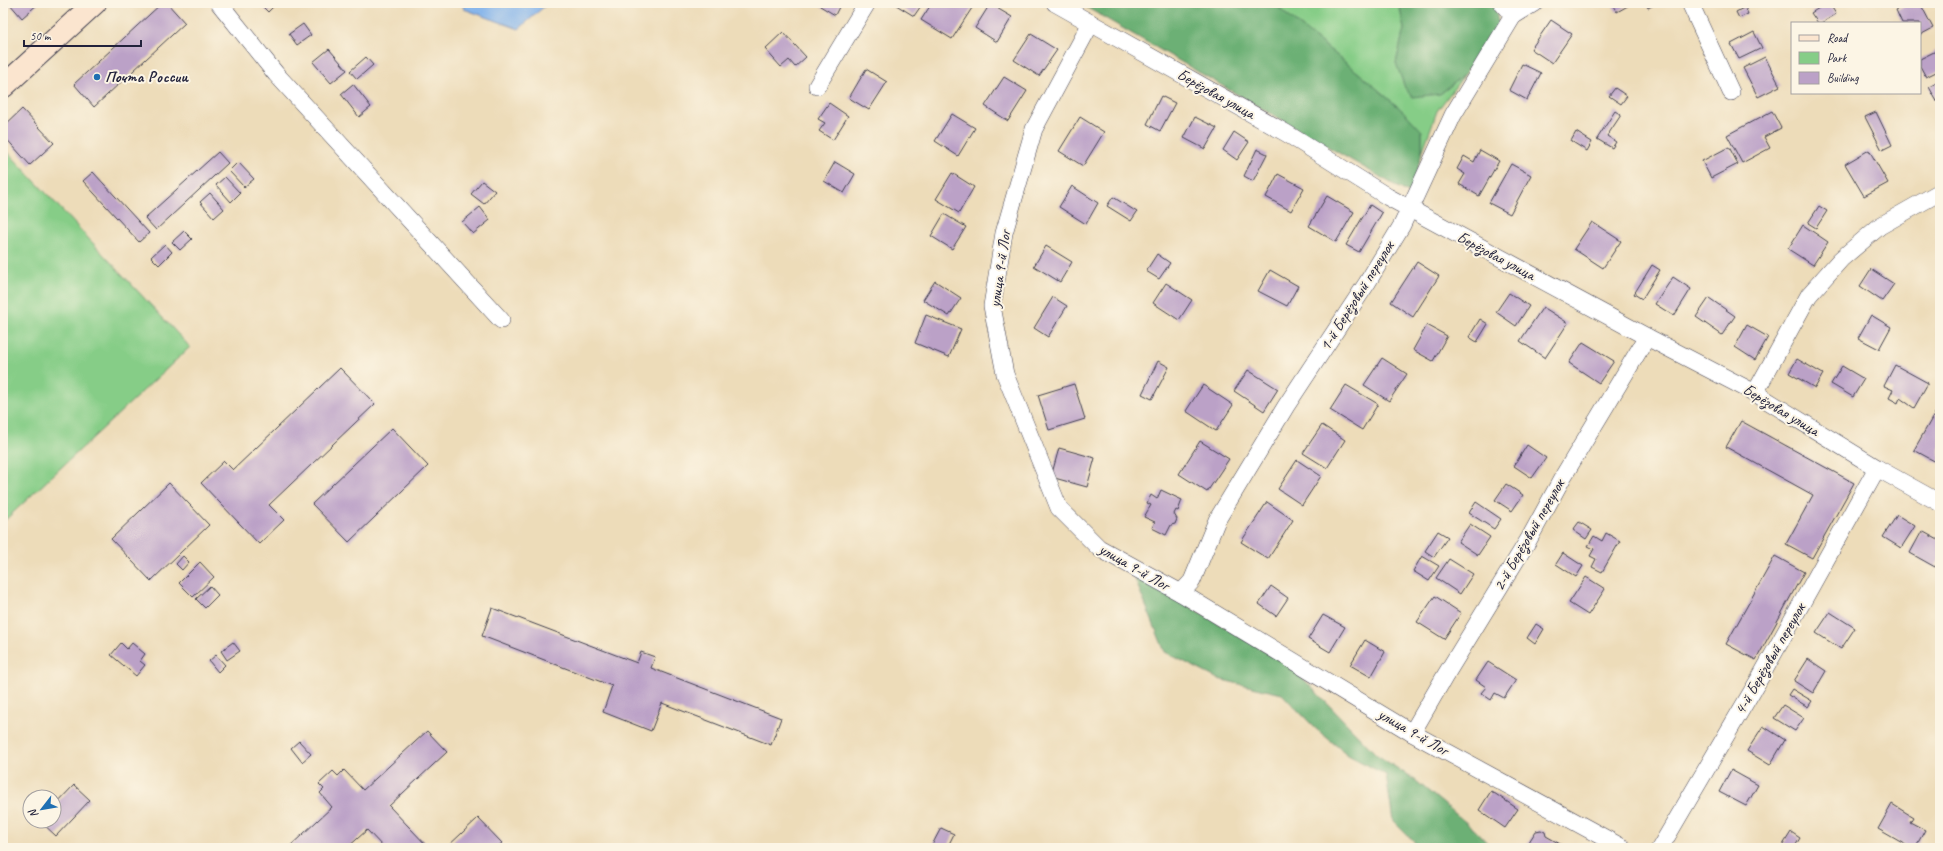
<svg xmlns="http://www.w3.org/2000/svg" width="1943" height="851" font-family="Caveat,sans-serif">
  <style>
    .green { fill: #86cd87; stroke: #547861 }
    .forest { fill: #6cb074; stroke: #476958 }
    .water { fill: #7fb1eb; stroke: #506a93 }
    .building { fill: #bba1c7 }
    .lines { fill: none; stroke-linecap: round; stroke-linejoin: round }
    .street-casing { stroke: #403e4e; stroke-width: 18 }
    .secondary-casing { stroke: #403e4e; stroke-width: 24 }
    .street { stroke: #fff; stroke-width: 17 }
    .secondary { stroke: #fbe5cf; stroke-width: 22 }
    .poi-dot { fill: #1f6fb2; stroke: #fcf5e5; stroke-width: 1.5 }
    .labels { text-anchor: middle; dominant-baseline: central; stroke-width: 4; stroke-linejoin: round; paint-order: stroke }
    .poi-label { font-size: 16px; font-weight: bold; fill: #22223b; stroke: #fcf5e5; text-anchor: start }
    .street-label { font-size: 16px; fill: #22223b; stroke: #fcf5e5 }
  </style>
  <rect width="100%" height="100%" fill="#fcf5e5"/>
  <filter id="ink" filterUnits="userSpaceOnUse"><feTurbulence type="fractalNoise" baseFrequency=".025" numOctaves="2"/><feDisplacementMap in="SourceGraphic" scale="8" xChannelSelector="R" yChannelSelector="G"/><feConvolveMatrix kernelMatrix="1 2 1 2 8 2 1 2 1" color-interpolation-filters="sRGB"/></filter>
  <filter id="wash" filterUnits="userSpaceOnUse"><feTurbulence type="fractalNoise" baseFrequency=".012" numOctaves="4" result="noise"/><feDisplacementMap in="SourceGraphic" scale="16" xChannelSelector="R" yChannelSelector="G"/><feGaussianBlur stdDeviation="0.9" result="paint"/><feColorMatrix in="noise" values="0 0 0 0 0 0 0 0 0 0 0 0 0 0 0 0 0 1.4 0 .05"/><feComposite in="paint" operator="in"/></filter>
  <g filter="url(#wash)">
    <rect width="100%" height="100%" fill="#eddcb9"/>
    <g class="green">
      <polygon points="1275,3 1399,3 1404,29 1396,63 1440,94 1465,74 1437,111 1422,153 1422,131 1361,75 1283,12"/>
      <polygon points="3,147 190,347 3,522"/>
    </g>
    <g class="forest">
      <polygon points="1079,3 1275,3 1283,12 1361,75 1403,111 1422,131 1422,153 1410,194"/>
      <polygon points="1399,3 1494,3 1499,26 1465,74 1440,94 1412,97 1405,88 1396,63 1404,29"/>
      <polygon points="1132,572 1291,666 1377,755 1415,780 1475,830 1492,848 1420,848 1393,821 1386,775 1348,755 1315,728 1282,694 1218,679 1165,652"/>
    </g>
    <polygon class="water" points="462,3 548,3 519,29 464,9"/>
    <g id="blocks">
      <g class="building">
        <polygon points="9,3 39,3 22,18"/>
        <polygon points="162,3 167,3 185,23 94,107 74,84"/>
        <polygon points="259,3 277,3 268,12"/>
        <polygon points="821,3 841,3 835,15 820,6"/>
        <polygon points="893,3 923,3 914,16"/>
        <polygon points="932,3 964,3 972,8 952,39 921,20"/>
        <polygon points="1611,3 1633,3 1617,12"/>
        <polygon points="1646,3 1658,3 1648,8"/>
        <polygon points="1827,3 1829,3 1836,14 1822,23 1818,23 1811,13"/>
        <polygon points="1910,3 1920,3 1933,28 1920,35 1920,23 1902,23 1896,10"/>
        <polygon points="990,4 1012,17 997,42 975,28"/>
        <polygon points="1745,7 1748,14 1739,18 1736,12"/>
        <polygon points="1551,20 1572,34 1552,63 1531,49"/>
        <polygon points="303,24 311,35 297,45 289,34"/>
        <polygon points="783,32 806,57 795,67 789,60 781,67 765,49"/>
        <polygon points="1754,32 1762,48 1739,59 1731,44"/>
        <polygon points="1031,34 1057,50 1039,76 1014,60"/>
        <polygon points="329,49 347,70 331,83 313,62"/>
        <polygon points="1940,49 1940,70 1926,77 1920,66 1920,59"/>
        <polygon points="366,57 373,65 357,79 350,71"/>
        <polygon points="1765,57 1780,86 1758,97 1743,68"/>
        <polygon points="1522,64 1541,73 1527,100 1509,90"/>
        <polygon points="866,69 887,82 869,110 849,98"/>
        <polygon points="1004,77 1027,91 1008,121 985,106"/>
        <polygon points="1940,81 1940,107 1929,87"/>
        <polygon points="353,84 371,107 359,117 341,94"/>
        <polygon points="1615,88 1627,96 1621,104 1609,96"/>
        <polygon points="1161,96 1175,103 1160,131 1147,124"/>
        <polygon points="829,103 848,116 833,140 819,131 825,123 818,119"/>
        <polygon points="22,109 54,143 30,165 3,135 3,127"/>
        <polygon points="1615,111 1621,115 1607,136 1616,142 1612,148 1597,139"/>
        <polygon points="1772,111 1781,128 1764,137 1770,148 1742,163 1727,135"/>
        <polygon points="1876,112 1892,145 1882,150 1865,117"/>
        <polygon points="952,114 975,128 958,156 935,141"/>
        <polygon points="1080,117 1104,132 1083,166 1059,151"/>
        <polygon points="1195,117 1217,128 1205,149 1184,138"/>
        <polygon points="1234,132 1249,142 1237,160 1223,150"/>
        <polygon points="1576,132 1592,142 1587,151 1571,141"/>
        <polygon points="1729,147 1738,164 1711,178 1702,161"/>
        <polygon points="1257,149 1267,154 1253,181 1244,176"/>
        <polygon points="1480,150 1499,161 1479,196 1459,184 1465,174 1457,169 1464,156 1474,162"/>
        <polygon points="1869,150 1888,183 1864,196 1845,164"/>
        <polygon points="218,152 228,163 156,230 145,218"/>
        <polygon points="238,162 254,179 244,187 229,171"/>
        <polygon points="835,162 855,174 844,193 824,181"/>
        <polygon points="1511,164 1531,175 1510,214 1489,203"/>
        <polygon points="93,172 149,233 139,242 83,181"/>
        <polygon points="952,173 974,187 959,213 936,199"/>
        <polygon points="1278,174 1304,188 1291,211 1266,197"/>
        <polygon points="225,177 240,193 231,202 216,185"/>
        <polygon points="482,181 495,191 484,204 471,194"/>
        <polygon points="1072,186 1098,203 1086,224 1059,207"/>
        <polygon points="210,193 224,209 214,218 200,202"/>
        <polygon points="1327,196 1354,212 1336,242 1309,226"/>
        <polygon points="1113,197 1137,212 1131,221 1107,206"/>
        <polygon points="1370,205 1382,213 1359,252 1346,245"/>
        <polygon points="1819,206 1827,211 1816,228 1808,223"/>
        <polygon points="480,207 490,220 473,234 462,222"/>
        <polygon points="944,214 966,227 952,249 931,236"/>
        <polygon points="1592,222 1621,241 1603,268 1574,249"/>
        <polygon points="1803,225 1828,242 1813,265 1788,249"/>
        <polygon points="184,231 192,239 180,250 172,242"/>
        <polygon points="165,244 172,252 159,265 151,257"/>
        <polygon points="1046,246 1072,262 1060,282 1034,266"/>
        <polygon points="1157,254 1170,263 1159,279 1146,271"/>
        <polygon points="1417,262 1439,276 1413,317 1391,302"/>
        <polygon points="1652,265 1660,270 1642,299 1634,294"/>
        <polygon points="1871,269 1894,284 1882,301 1860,286"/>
        <polygon points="1270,270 1298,286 1287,306 1258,291"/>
        <polygon points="1673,277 1691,289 1674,316 1655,304"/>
        <polygon points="935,281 961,298 949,316 923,300"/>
        <polygon points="1166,283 1192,300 1179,320 1153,303"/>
        <polygon points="1509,293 1529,306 1516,326 1496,312"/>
        <polygon points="1053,297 1067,306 1048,337 1034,328"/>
        <polygon points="1709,298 1735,316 1722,335 1696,317"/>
        <polygon points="1543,307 1568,323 1545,358 1520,341"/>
        <polygon points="926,315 961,329 949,357 915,343"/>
        <polygon points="1871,315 1891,327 1879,349 1858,338"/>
        <polygon points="1480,319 1488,324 1477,342 1469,337"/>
        <polygon points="1427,325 1447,336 1433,361 1413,350"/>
        <polygon points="1747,325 1768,337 1755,360 1735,347"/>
        <polygon points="1583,342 1614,361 1599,383 1569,363"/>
        <polygon points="1382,358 1407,374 1389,401 1364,385"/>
        <polygon points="1797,359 1823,374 1815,388 1789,373"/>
        <polygon points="1158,361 1169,367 1152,399 1142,394"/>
        <polygon points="1895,365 1928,383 1914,408 1900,398 1898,403 1889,398 1893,390 1884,386"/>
        <polygon points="1842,366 1864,379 1853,397 1831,384"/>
        <polygon points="340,368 375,404 269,505 284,520 259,544 201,483 224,461 233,470"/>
        <polygon points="1248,370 1278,389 1264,411 1234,391"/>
        <polygon points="1074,384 1085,419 1049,430 1038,395"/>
        <polygon points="1203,385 1233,405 1216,431 1186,411"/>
        <polygon points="1346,385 1378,404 1362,430 1330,410"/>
        <polygon points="1935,413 1940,416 1940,460 1938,463 1914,450"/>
        <polygon points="1741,421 1854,483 1812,558 1786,544 1813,495 1726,447"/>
        <polygon points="1322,425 1345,440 1327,468 1303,453"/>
        <polygon points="392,428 428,466 349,542 312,504"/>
        <polygon points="1200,441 1229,459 1207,492 1179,474"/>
        <polygon points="1527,445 1546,458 1532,478 1514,466"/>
        <polygon points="1059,448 1095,458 1087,487 1051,477"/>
        <polygon points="1297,460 1321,476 1302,505 1278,489"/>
        <polygon points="169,483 209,525 151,581 111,539"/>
        <polygon points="1506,484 1523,495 1512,511 1495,500"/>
        <polygon points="1161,490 1182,500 1178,511 1176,510 1174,514 1177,519 1175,524 1171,525 1166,535 1152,528 1155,522 1144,517 1151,505 1147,503 1151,495 1157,499"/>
        <polygon points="1267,502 1293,520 1268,559 1241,542"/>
        <polygon points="1476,502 1501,519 1494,529 1469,513"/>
        <polygon points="1897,515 1915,526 1901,548 1883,537"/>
        <polygon points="1579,522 1592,530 1586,539 1573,530"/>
        <polygon points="1470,524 1490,537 1478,555 1458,542"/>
        <polygon points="1438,531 1448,537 1434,557 1425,551"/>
        <polygon points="1922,531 1940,541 1940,559 1935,567 1910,553"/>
        <polygon points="1606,533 1620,541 1602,572 1592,567 1596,559 1590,556 1594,549 1588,546 1594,536 1602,541"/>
        <polygon points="1563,553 1583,566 1576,577 1556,564"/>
        <polygon points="183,556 189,562 182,570 176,564"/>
        <polygon points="1422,556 1439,566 1429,581 1413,571"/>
        <polygon points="1775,556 1804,572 1756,660 1726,644"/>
        <polygon points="1449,559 1473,574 1460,594 1436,578"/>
        <polygon points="200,562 214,577 193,597 179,583"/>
        <polygon points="1586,577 1605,589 1588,615 1569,603"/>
        <polygon points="210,586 218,595 205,608 196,599"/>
        <polygon points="1271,586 1288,598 1276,616 1259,604"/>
        <polygon points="1435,596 1461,613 1444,639 1417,622"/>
        <polygon points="492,608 637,663 641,652 655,657 651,668 781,718 771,745 662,703 651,731 603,712 612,686 482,636"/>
        <polygon points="1830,612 1855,628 1841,649 1816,633"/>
        <polygon points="1323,615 1345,627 1330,652 1308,639"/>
        <polygon points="1536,624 1544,629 1535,644 1527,638"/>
        <polygon points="1365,640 1385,652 1371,677 1350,665"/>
        <polygon points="233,642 240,651 227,660 221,651"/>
        <polygon points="121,643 127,649 132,643 145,654 140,661 145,665 136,676 111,655"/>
        <polygon points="216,655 225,665 218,672 209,661"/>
        <polygon points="1808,659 1826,671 1813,693 1794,681"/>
        <polygon points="1488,662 1516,680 1504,698 1495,693 1491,700 1481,693 1486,687 1476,680"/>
        <polygon points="1792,689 1812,701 1808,707 1788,695"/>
        <polygon points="1783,705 1804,718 1795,731 1774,718"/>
        <polygon points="1763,726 1785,740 1770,765 1747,751"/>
        <polygon points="427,731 447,752 389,806 429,848 384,848 367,830 347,848 288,848 332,807 320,793 324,789 319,784 333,771 338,776 344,770 363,790"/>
        <polygon points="299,741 311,754 302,762 291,748"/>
        <polygon points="1731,770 1758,785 1746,806 1719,792"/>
        <polygon points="74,785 90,800 56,836 40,821 54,821 54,806"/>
        <polygon points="1491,791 1518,809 1505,828 1479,810"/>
        <polygon points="1892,804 1913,817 1910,822 1925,830 1915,848 1911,848 1878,829"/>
        <polygon points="478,818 502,843 496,848 446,848"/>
        <polygon points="941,828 954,834 947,848 938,848 932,845"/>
        <polygon points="1541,830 1545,832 1546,836 1567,848 1525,848 1536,831"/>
        <polygon points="1791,832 1800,838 1794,848 1781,848"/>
      </g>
    </g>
  </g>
  <g filter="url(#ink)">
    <use href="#blocks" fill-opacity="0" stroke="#403e4e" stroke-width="1"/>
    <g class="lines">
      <g class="street-casing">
        <g id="street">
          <polyline points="219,3 276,74 501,320"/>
          <polyline points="1055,3 1286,133 1388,197 1647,337 1755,393 1877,468 1940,503"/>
          <polyline points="1502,3 1513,16"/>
          <polyline points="1690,3 1731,92"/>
          <polyline points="1091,23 1034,129 1004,233 992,306 1005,374 1059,508 1099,548 1181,593 1412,733 1623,848"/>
          <polyline points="817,86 867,3"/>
          <polyline points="1755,393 1809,295 1841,259 1880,226 1940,192"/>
          <polyline points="1181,593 1192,581 1217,520 1286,406 1367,283 1402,225 1453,115 1513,16 1534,3"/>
          <polyline points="1412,733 1445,676 1529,539 1564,475 1647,337"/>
          <polyline points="1660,848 1761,676 1877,468"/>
        </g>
      </g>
      <g class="secondary-casing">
        <polyline id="secondary" points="3,87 95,3"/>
      </g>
      <use href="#street" class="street"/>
      <use href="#secondary" class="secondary"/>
    </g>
  </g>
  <circle class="poi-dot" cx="97" cy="77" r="4"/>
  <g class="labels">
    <g class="poi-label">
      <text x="105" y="77">Почта России</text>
    </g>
    <g class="street-label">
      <text transform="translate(1216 94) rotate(29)">Берёзовая улица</text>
      <text transform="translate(1496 256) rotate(28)">Берёзовая улица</text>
      <text transform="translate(1000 269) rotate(-82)">улица 9-й Лог</text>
      <text transform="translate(1357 296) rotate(-58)">1-й Берёзовый переулок</text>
      <text transform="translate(1781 410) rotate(31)">Берёзовая улица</text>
      <text transform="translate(1529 535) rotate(-60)">2-й Берёзовый переулок</text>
      <text transform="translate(1134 567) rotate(30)">улица 9-й Лог</text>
      <text transform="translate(1770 659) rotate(-60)">4-й Берёзовый переулок</text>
      <text transform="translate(1413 732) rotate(30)">улица 9-й Лог</text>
    </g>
  </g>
  <rect width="1943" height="851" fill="none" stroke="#fcf5e5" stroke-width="16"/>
  <rect x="1791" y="22" width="130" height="72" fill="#fcf5e5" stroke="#a5a1a1"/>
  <rect x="1799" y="35" width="20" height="6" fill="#fbe5cf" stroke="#a5a1a1"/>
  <text x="1827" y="42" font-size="12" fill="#22223b">Road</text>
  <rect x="1799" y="52" width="20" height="12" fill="#86cd87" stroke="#a5a1a1"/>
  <text x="1827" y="62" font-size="12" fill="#22223b">Park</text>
  <rect x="1799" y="72" width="20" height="12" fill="#bba1c7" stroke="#a5a1a1"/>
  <text x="1827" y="82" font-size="12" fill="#22223b">Building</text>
  <g transform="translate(42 809) rotate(239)"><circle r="19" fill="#fcf5e5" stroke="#a5a1a1"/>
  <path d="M0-3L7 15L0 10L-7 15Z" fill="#1f6fb2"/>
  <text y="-6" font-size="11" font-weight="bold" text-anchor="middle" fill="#22223b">N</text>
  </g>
  <path d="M24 40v6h117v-6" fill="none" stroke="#22223b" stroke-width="2"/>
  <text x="30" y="40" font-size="12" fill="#22223b" stroke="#fcf5e5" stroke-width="3" paint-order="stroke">50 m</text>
</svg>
